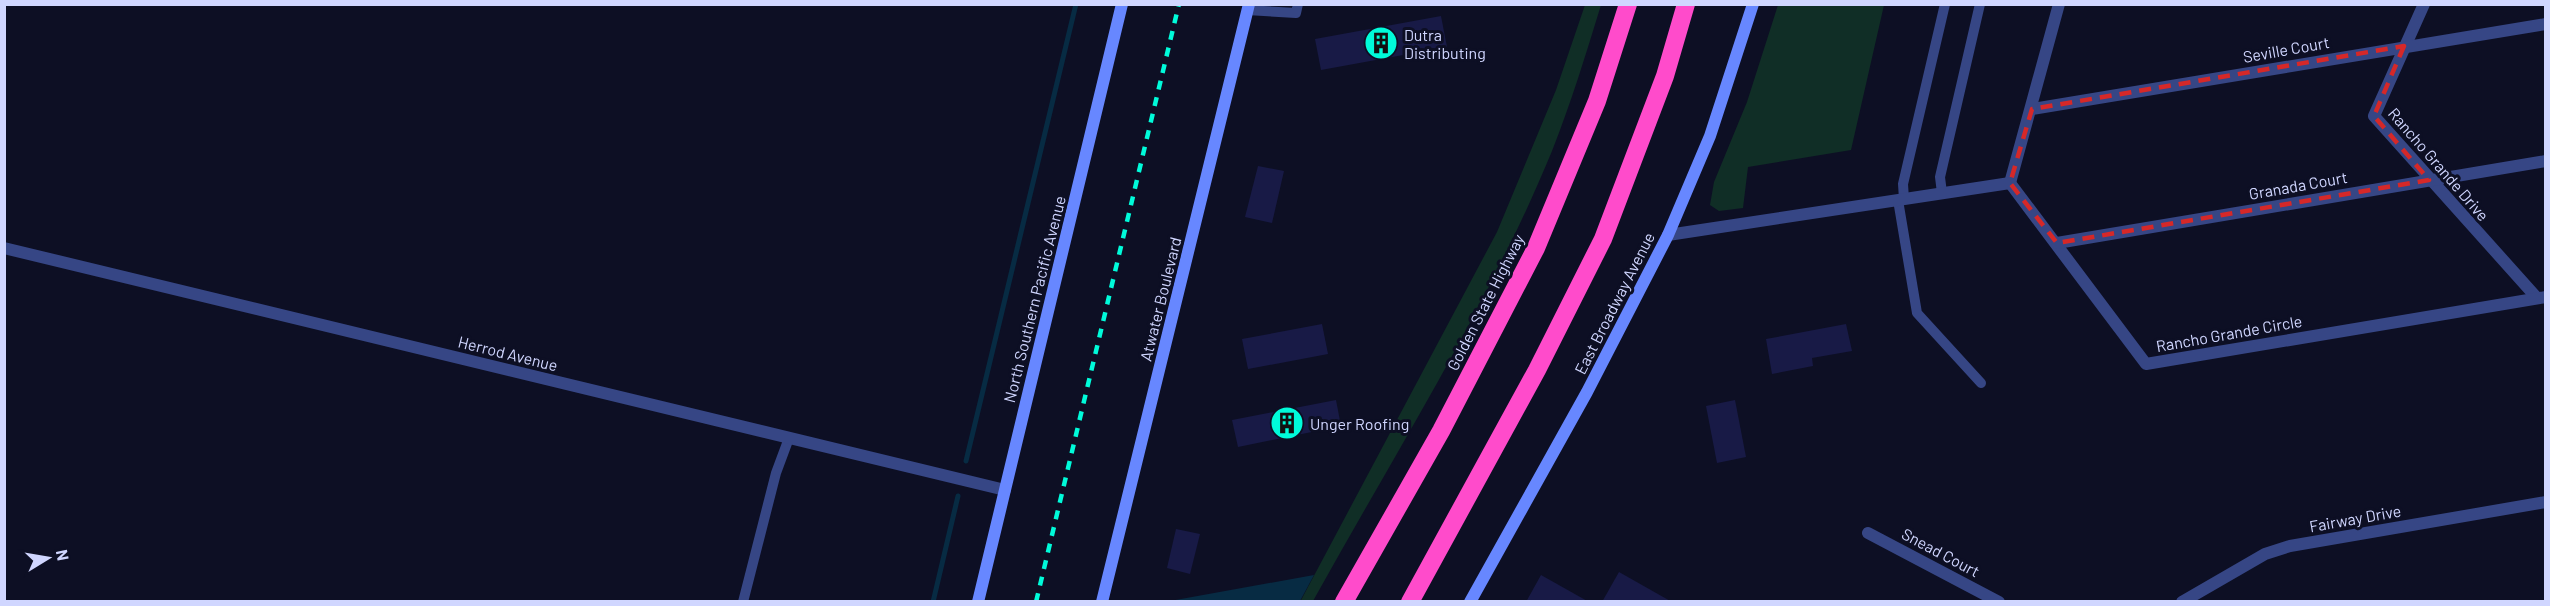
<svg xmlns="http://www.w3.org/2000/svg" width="2550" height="606" font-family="Barlow,sans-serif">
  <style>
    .green { fill: #102e26 }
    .water { fill: #072b43 }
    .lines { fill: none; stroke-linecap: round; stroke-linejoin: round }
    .stream { stroke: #072b43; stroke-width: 5 }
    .building { fill: #181a46 }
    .lane { stroke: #364685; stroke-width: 10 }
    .street { stroke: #364685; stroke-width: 12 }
    .secondary { stroke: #6787ff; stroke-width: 12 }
    .highway { stroke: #ff4bcb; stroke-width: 18 }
    .rail { stroke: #00fbda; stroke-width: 4.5; stroke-dasharray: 9 8; stroke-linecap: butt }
    .marked { fill: none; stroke: #d62828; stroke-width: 4.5; stroke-dasharray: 12 8; stroke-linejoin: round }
    .labels { text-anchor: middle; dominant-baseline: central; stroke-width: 6; stroke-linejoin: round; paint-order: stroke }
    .poi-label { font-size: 16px; fill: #d0d6ff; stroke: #0d0f24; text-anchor: start }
    .street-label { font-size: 16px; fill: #d0d6ff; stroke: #0d0f24 }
  </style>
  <rect width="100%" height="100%" fill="#0d0f24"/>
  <g class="green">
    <path d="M1585 5H1601C1586 54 1571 103 1552 151 1487 309 1395 453 1313 601L1300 602 1497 232 1556 90Z"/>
    <polygon points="1778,5 1884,5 1851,150 1748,167 1743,208 1719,211 1710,205 1714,182 1747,102"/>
  </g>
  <polygon class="water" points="1314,575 1300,601 1170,601"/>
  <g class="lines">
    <g class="stream">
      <polyline points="966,461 1076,4"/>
      <polyline points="933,602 958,496"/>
    </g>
  </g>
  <g class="building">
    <polygon points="1441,16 1447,47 1321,70 1315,39"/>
    <polygon points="1258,166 1284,171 1272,223 1245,217"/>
    <polygon points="1322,324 1328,354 1248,369 1242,339"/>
    <polygon points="1846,324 1852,351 1812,358 1813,366 1772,374 1766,339"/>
    <polygon points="1336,400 1341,426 1238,447 1232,420"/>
    <polygon points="1735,400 1746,457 1717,463 1706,406"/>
    <polygon points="1176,529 1200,534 1190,574 1167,568"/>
    <polygon points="1619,572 1672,602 1602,602"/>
    <polygon points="1541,575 1589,602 1526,602"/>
  </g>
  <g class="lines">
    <g class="lane">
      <polyline points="1247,10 1296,13 1298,4"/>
      <polyline points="1942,193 1940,177 1980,4"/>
      <polyline points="1904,199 1903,184 1945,4"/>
      <polyline points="1898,200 1917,313 1981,383"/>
      <polyline points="743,602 776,473 789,438"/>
    </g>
    <g class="street">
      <polyline points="2424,4 2374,116 2537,298"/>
      <polyline points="2032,109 2546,24"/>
      <polyline points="2010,183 2146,364 2546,297"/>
      <polyline points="2010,183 2059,4"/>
      <polyline points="1668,235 2010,183"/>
      <polyline points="2057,243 2546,161"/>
      <polyline points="4,248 1005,490"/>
      <polyline points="1868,533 1999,602"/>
      <polyline points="2182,602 2265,554 2290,546 2546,502"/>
    </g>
    <g class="secondary">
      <polyline points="978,602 1122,4"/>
      <polyline points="1102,602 1249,4"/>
      <polyline points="1470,602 1587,392 1668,235 1710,136 1753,4"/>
    </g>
    <g class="highway">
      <polyline points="1344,602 1441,431 1536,248 1597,101 1628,4"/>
      <polyline points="1410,602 1537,370 1603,239 1665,76 1686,4"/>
    </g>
    <polyline class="rail" points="1036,602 1179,4"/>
  </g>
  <path class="marked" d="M2404 46 2374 116 2429 180 2057 243 2010 183 2032 109Z"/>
  <defs>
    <g id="building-disc" transform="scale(1.725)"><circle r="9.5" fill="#00fbda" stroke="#0d0f24"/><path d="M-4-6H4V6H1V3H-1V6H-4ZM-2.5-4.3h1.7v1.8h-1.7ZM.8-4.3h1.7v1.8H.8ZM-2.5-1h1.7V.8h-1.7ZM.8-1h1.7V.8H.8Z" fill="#111"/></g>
  </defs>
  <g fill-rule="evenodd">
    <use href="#building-disc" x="1381" y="43"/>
    <use href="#building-disc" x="1287" y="423"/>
  </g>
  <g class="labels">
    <g class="poi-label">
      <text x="1404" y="34">Dutra<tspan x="1404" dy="18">Distributing</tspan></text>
      <text x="1310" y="423">Unger Roofing</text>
    </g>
    <g class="street-label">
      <text transform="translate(2286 49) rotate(-10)">Seville Court</text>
      <text transform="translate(2439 164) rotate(49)">Rancho Grande Drive</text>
      <text transform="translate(2298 185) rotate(-10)">Granada Court</text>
      <text transform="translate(1034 299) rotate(-76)">North Southern Pacific Avenue</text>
      <text transform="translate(1160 299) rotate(-76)">Atwater Boulevard</text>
      <text transform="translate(1485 302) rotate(-63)">Golden State Highway</text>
      <text transform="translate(1614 303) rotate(-63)">East Broadway Avenue</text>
      <text transform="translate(2229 333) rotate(-10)">Rancho Grande Circle</text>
      <text transform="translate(508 353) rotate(14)">Herrod Avenue</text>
      <text transform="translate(2355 518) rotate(-10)">Fairway Drive</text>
      <text transform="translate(1941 552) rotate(28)">Snead Court</text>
    </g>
  </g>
  <rect width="2550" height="606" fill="none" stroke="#d0d6ff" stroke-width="12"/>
  <g transform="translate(48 558) rotate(79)" stroke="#0d0f24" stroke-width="4.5" paint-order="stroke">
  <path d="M0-4.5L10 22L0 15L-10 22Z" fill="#d0d6ff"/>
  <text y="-9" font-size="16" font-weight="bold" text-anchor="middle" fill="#d0d6ff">N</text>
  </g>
</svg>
